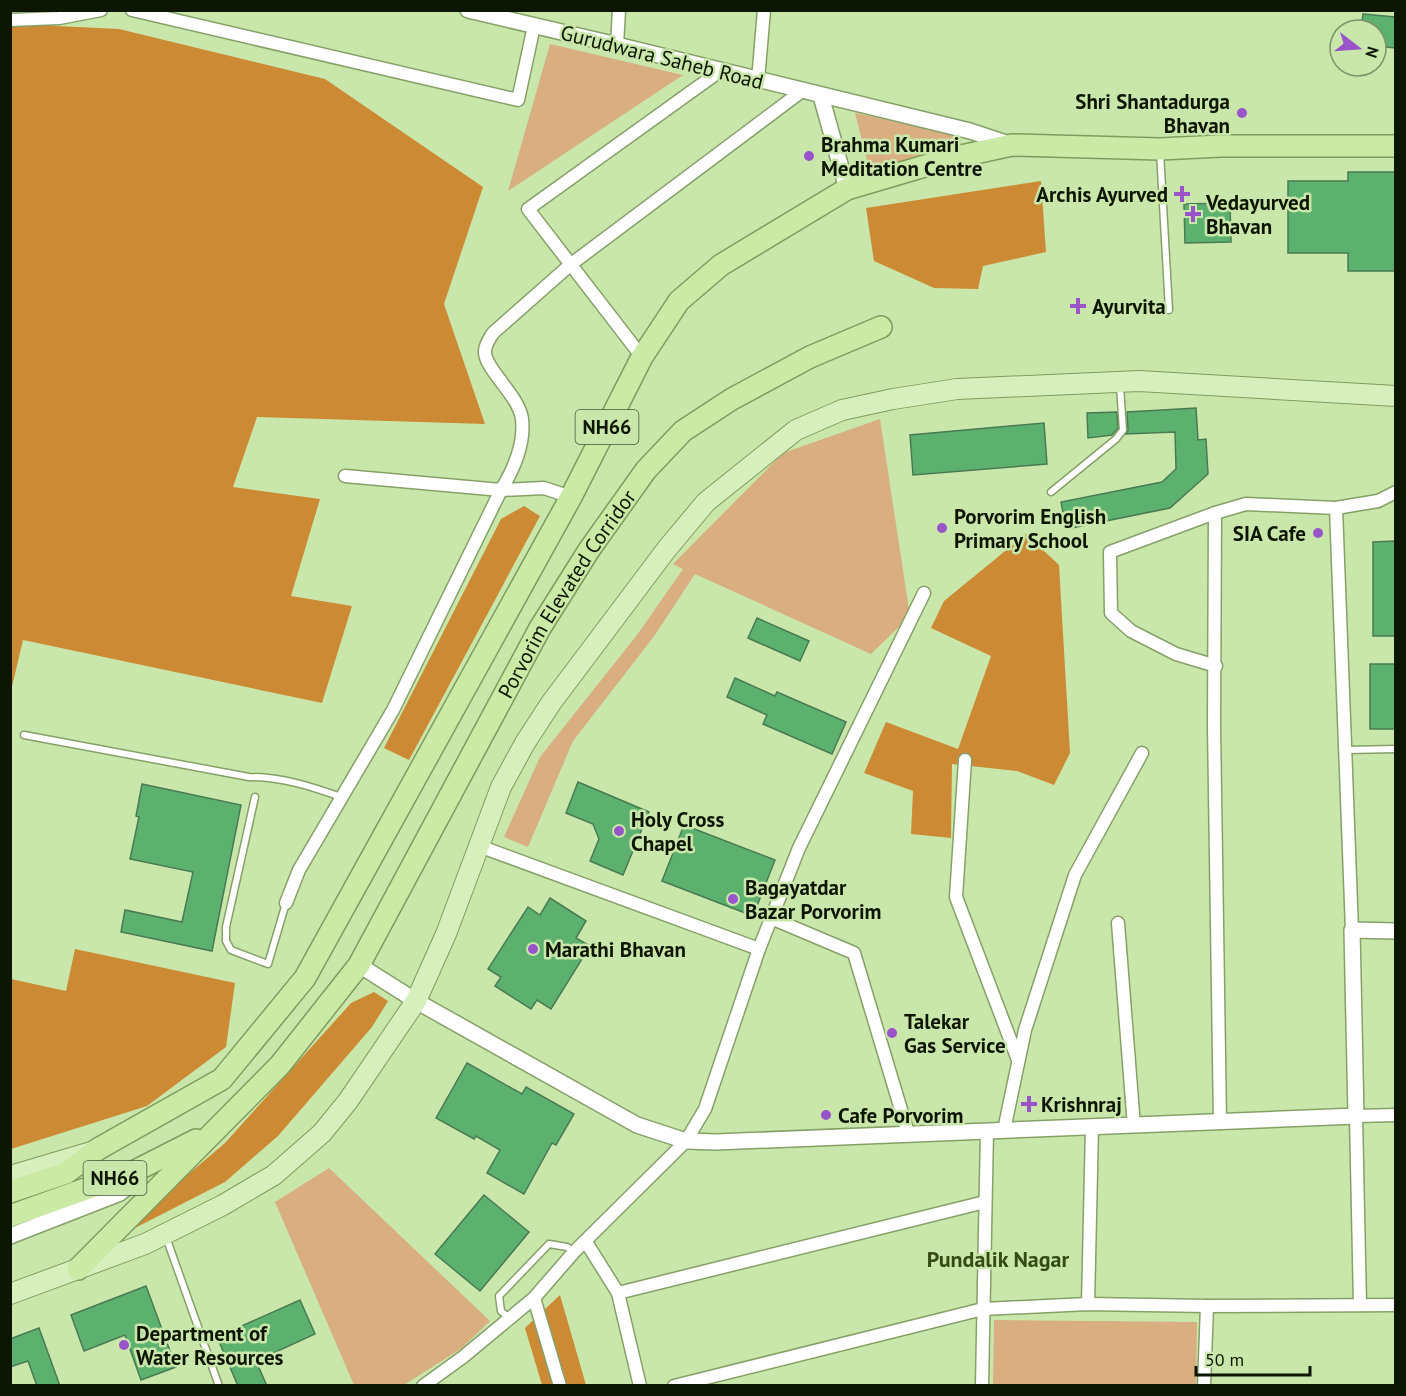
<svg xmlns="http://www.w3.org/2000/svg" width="1406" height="1396" font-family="'PT Sans',sans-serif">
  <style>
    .green { fill: #d9ae80 }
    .forest { fill: #cd8a35 }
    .building { fill: #5db16f; stroke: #497b52; stroke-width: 1.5 }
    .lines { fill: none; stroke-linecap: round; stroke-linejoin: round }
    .service-casing { stroke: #86a068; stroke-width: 9 }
    .minor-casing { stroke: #86a068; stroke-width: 15 }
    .tertiary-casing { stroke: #86a068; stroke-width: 18 }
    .primary-casing { stroke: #7f9c5e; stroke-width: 22 }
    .trunk-casing { stroke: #7f9c5e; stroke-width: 24 }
    .service { stroke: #fff; stroke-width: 6 }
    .minor { stroke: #fff; stroke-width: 12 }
    .tertiary { stroke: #fff; stroke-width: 15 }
    .primary { stroke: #d7efbc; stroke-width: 20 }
    .trunk { stroke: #caeaa6; stroke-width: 21 }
    .poi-dot { fill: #9954c9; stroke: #cae7ab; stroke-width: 2 }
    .labels { text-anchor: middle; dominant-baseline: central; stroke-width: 5; stroke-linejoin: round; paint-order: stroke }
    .shield { fill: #cae7ab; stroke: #465535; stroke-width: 1.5 }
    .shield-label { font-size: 20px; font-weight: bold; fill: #0d1602 }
    .street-label { font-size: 21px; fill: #0d1602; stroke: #cae7ab }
    .poi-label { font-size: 21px; font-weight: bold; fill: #0d1602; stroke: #cae7ab; text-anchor: start }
    .neighbourhood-label { font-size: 22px; font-weight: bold; fill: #354b14; stroke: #cae7ab }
  </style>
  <rect width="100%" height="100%" fill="#cae7ab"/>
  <g class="green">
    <polygon points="550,44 683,75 508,191"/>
    <polygon points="855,113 960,135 961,147 875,167 867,160"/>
    <polygon points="880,419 910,616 871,654 695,574 655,635 573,741 528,847 504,837 540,757 637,635 683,569 673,564 783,453"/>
    <polygon points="329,1168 490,1321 462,1348 404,1385 354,1385 275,1202"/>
    <polygon points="994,1320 1197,1322 1196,1385 993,1385"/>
  </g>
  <g class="forest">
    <polygon points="16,24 119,29 325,79 483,187 444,304 485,424 257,417 233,487 320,499 291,596 352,606 322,703 23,640 11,691 11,25"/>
    <polygon points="1041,181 1046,252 983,266 978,289 934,288 874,261 866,208"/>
    <polygon points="524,506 540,516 409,760 384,748 501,519"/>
    <polygon points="1026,534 1059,565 1070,753 1054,785 1017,771 952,764 951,838 911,834 913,791 864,773 886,722 958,749 991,656 931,628 944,601"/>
    <polygon points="75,949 235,983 226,1047 147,1106 11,1149 11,979 66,991"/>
    <polygon points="374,992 388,1001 372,1027 278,1136 225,1182 133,1229 131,1223 225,1143 351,1003"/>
    <polygon points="560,1295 586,1385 542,1385 525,1328"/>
  </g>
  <g class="building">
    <polygon points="1363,14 1395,17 1395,48 1376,46 1376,30 1361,30"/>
    <polygon points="1348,172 1395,172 1395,271 1348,271 1348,253 1288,253 1288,181 1348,181"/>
    <polygon points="1230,203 1231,242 1185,243 1184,204"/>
    <polygon points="1196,408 1198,440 1206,439 1208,474 1170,508 1066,529 1061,502 1162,482 1176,469 1175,432 1126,434 1128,430 1127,412"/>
    <polygon points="1117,412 1118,428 1112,435 1088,438 1087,413"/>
    <polygon points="1044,423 1047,464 913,475 910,435"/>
    <polygon points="1395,541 1395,636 1373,636 1373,542"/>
    <polygon points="757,618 809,641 800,661 748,638"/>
    <rect x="1370" y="664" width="25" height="65"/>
    <polygon points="735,678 775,696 777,692 846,722 832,754 763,724 767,715 727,697"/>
    <polygon points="578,782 649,812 623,875 590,861 599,839 593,824 566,813"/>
    <polygon points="142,784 241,805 212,951 121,932 125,910 182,922 193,872 130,859 139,817 136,816"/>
    <polygon points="684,825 775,860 753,916 662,881"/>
    <polygon points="550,898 586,921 576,938 590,946 551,1009 537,1000 531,1009 495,986 501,977 488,969 528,907 540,915"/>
    <polygon points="467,1063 522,1094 526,1087 574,1114 556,1145 552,1143 524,1194 487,1173 500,1150 476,1136 474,1139 436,1118"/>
    <polygon points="484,1195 529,1232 480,1291 435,1254"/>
    <polygon points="146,1286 176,1367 141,1380 125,1335 84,1351 71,1315"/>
    <polygon points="300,1300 315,1334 256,1361 267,1386 238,1386 217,1337"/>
    <polygon points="39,1328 60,1386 37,1386 28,1361 10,1367 10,1339"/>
  </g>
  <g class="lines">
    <g class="service-casing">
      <g id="service">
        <polyline points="1160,152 1169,310"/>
        <polyline points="1051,492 1116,439 1123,430 1120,386"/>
        <path d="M24 735 249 777C282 777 310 786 341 797"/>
        <polyline points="1346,750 1396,749"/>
        <polyline points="255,797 226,927 226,941 231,950 268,964 286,903"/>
        <polyline points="166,1237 219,1386"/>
        <polyline points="509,1318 501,1311 499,1296 549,1244 567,1247 574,1252"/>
      </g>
    </g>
    <g class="minor-casing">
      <g id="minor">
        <polyline points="132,10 518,100 534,26"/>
        <polyline points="10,20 59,18 101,10"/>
        <polyline points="617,45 619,10"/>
        <polyline points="758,80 764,10"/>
        <polyline points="642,357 528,209 720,71"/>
        <polyline points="345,476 501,490 544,488 571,497"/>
        <polyline points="1215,513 1110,552 1111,613 1131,631 1176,654 1216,666"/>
        <polyline points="965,760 956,897 1018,1060"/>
        <polyline points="479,846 759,949"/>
        <path d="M286 903 299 870 393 710 501 490C514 469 525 445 522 419 519 395 483 368 485 350 486 343 490 338 493 333L570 265 802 91"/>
        <polyline points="771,918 854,953 908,1133"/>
        <polyline points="1118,923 1134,1126"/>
        <polyline points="1352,930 1336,508 1378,501 1396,492"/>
        <polyline points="1220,1123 1214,725 1215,513 1246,504 1336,508"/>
        <polyline points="1004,1130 1025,1030 1075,875 1142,753"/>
        <polyline points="586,1242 618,1293 640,1386"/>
        <polyline points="618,1293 985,1202"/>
        <polyline points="534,1298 560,1386"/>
        <polyline points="1088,1304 1092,1127"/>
        <polyline points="1360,1305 1356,1116 1396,1115"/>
        <polyline points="423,1386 463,1357 534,1298 574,1252 686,1141 705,1109 759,949 799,848 924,593"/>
        <polyline points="674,1386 983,1309 1088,1304 1207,1306 1396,1305"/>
        <polyline points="982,1386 987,1130"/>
        <polyline points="1204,1386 1207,1306"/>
      </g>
    </g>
    <g class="tertiary-casing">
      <g id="tertiary">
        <polyline points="468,10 617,45 970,131 1012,145"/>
        <polyline points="821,96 847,189"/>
        <polyline points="359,965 416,1001 637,1125 686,1141 716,1142 1356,1116 1352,930 1396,931"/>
        <polyline points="10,1236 120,1193 135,1181 143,1168"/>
      </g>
    </g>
    <g class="primary-casing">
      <g id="primary">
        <polyline points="10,1176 91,1152"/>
        <polyline points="10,1294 145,1244 223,1205 274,1175 322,1133 348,1101 416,1001 446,934 501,787 525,743 551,703 666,550 706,502 796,430 842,410 893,399 957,389 1139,381 1396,396"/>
      </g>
    </g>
    <g class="trunk-casing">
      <g id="trunk">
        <polyline points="10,1192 66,1173 98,1149 222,1079 305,978 571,497 642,357 679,301 721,265 847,189 952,158 1012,145 1160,149 1221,146 1396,146"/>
        <polyline points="10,1216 133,1172 196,1140"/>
        <path id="s1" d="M78 1269 280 1065 359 965 540 628 589 550 646 470 683 431 732 399 810 357 881 327"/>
      </g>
    </g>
    <use href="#service" class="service"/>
    <use href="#minor" class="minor"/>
    <use href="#tertiary" class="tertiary"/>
    <use href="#primary" class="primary"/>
    <use href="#trunk" class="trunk"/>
  </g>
  <g class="poi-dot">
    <circle cx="1242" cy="113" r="6"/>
    <circle cx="809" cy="156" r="6"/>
    <path d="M1179 185h6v6h6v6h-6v6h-6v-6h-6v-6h6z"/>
    <path d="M1190 205h6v6h6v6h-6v6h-6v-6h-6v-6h6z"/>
    <path d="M1075 297h6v6h6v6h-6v6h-6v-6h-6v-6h6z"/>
    <circle cx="942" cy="528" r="6"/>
    <circle cx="1318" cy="533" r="6"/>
    <circle cx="619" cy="831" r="6"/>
    <circle cx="733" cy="899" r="6"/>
    <circle cx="533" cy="949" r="6"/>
    <circle cx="892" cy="1033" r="6"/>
    <path d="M1026 1095h6v6h6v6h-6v6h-6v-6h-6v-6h6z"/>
    <circle cx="826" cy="1115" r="6"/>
    <circle cx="124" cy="1345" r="6"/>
  </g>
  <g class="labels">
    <g class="shield">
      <rect x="575.5" y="410" width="63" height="34" rx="4.5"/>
      <rect x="83.5" y="1161" width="63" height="34" rx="4.5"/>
    </g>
    <g class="shield-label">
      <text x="607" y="427">NH66</text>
      <text x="115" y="1178">NH66</text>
    </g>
    <g class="street-label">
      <text transform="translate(662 57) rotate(14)">Gurudwara Saheb Road</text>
      <text stroke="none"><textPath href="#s1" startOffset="840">Porvorim Elevated Corridor</textPath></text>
    </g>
    <g class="poi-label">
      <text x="1230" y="101" text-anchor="end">Shri Shantadurga<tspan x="1230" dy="24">Bhavan</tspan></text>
      <text x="821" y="144">Brahma Kumari<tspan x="821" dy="24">Meditation Centre</tspan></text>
      <text x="1168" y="194" text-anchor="end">Archis Ayurved</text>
      <text x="1206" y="202">Vedayurved<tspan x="1206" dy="24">Bhavan</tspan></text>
      <text x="1092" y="306">Ayurvita</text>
      <text x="954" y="516">Porvorim English<tspan x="954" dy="24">Primary School</tspan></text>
      <text x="1306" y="533" text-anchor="end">SIA Cafe</text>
      <text x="631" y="819">Holy Cross<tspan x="631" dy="24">Chapel</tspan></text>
      <text x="745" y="887">Bagayatdar<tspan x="745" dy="24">Bazar Porvorim</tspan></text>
      <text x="545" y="949">Marathi Bhavan</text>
      <text x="904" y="1021">Talekar<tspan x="904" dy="24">Gas Service</tspan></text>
      <text x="1041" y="1104">Krishnraj</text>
      <text x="838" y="1115">Cafe Porvorim</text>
      <text x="136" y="1333">Department of<tspan x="136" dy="24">Water Resources</tspan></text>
    </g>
    <g class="neighbourhood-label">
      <text x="998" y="1259">Pundalik Nagar</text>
    </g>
  </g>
  <rect width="1406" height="1396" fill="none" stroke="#0d1602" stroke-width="24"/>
  <g transform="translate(1358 48) rotate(107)"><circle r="28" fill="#cae7ab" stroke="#7e9367" stroke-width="1.5"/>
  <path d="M0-4.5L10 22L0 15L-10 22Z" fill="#9954c9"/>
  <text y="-9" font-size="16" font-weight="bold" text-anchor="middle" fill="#0d1602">N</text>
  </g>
  <path d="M1196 1366v9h114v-9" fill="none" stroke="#0d1602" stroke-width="3"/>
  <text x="1205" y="1366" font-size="18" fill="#0d1602" stroke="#cae7ab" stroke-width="4.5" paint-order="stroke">50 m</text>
</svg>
